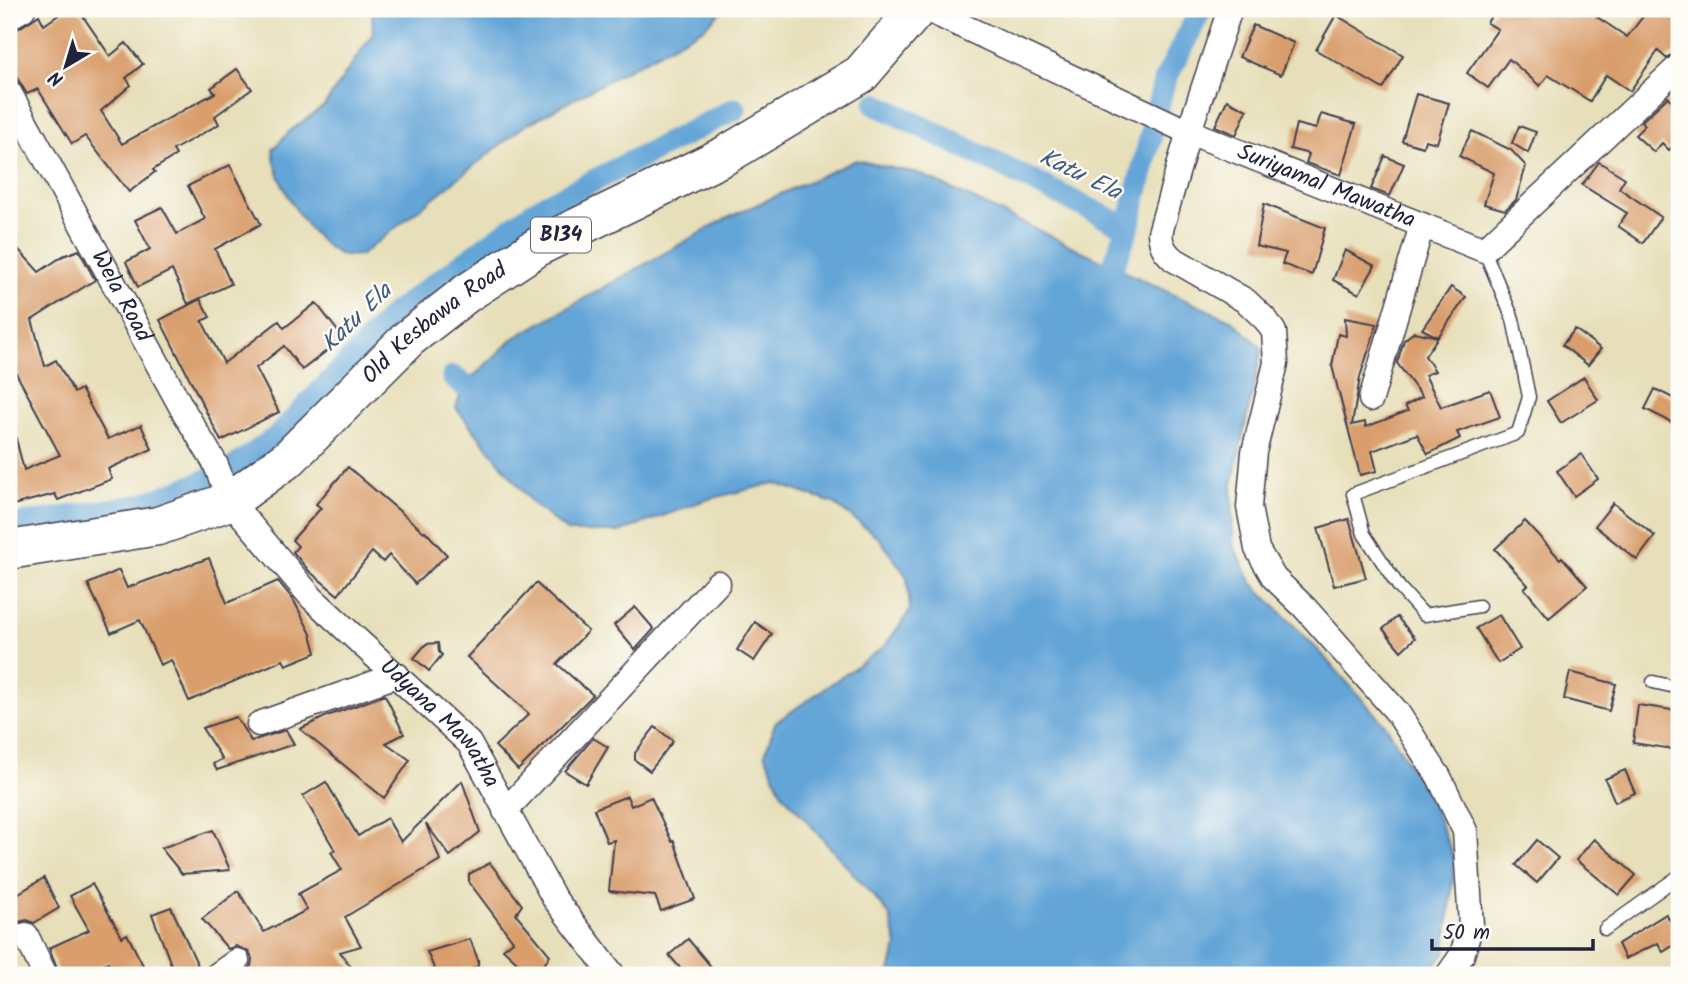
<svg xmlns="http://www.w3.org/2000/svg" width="1688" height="984" font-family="Kalam,sans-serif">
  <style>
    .water { fill: #64a5d7; stroke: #436489; stroke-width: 2 }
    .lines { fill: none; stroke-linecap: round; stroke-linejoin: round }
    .canal { stroke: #64a5d7; stroke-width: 23 }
    .building { fill: #d99e6c }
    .lane-casing { stroke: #403e4e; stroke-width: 15 }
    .street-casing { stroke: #403e4e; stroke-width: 27 }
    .primary-casing { stroke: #403e4e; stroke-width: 41 }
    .lane { stroke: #fff; stroke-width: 12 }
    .street { stroke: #fff; stroke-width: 24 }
    .primary { stroke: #fff; stroke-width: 38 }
    .labels { text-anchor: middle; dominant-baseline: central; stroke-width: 5; stroke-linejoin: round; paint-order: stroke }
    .shield { fill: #fdfcf7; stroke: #646373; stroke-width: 2 }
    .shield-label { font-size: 21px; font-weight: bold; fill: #22223b }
    .street-label { font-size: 23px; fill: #22223b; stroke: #fdfcf7 }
    .water-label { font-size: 24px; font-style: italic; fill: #405d81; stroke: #fdfcf7 }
  </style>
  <rect width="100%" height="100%" fill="#fdfcf7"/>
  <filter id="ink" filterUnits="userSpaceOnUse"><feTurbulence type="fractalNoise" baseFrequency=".0143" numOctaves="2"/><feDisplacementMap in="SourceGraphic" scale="14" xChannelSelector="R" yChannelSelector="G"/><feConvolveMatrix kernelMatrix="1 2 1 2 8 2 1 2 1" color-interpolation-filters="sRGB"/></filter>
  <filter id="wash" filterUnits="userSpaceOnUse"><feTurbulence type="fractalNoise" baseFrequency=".00686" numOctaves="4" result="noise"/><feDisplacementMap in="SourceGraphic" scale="28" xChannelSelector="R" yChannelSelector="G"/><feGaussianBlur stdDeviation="1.57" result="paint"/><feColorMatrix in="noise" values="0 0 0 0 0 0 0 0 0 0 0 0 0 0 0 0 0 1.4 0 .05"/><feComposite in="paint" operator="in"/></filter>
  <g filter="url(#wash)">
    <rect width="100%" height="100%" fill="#e7dfb9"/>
    <g class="water">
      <path d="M372 9H724L704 28 524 126 361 255C354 255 345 257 339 254 307 237 276 184 273 149L290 131 324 106 373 33Z"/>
      <polygon points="856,160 920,174 1172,294 1233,321 1262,348 1232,485 1233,545 1252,583 1321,653 1387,727 1432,804 1455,860 1445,953 1425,975 889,975 897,945 889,914 781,792 765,754 775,723 884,647 910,611 907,577 879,538 833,503 774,483 705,500 620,532 568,532 533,504 456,408 463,386 514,338 727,218"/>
    </g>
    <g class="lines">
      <g class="canal">
        <polyline points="876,104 1128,228 1164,82 1201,9"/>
        <polyline points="1090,283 1113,266 1128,228"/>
        <polyline points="453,377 487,402"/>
        <polyline points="9,526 142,505 226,473 278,436 396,312 538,209 735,109"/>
      </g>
    </g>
    <g id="blocks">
      <g class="building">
        <polygon points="67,9 78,9 110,56 126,43 143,64 126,78 131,85 101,111 122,144 215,93 211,88 237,69 252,89 215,116 219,124 173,150 176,155 153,170 155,172 129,192 85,136 72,144 38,89 27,94 9,65 9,32 16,30 39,15 44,25"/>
        <polygon points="1495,9 1602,9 1597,17 1627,37 1649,9 1679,9 1679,50 1666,58 1658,51 1630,91 1606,75 1590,101 1548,75 1540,86 1509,59 1488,88 1467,73 1498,29 1487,23"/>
        <polygon points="1336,15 1403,55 1383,89 1316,50"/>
        <polygon points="1253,25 1294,43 1281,75 1239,57"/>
        <polygon points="1416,94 1449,103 1437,143 1425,140 1423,147 1402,141"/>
        <polygon points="1668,97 1679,109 1679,140 1669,150 1662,143 1654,152 1635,135 1645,125 1642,121"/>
        <polygon points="1227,100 1247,110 1236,135 1215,126"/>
        <polygon points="1321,114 1356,124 1341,175 1306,163 1309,154 1290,149 1296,124 1316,129"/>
        <polygon points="1519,126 1536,132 1528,153 1512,143"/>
        <polygon points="1472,131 1511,150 1526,166 1516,200 1505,210 1484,204 1494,173 1459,156"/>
        <polygon points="1385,156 1404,164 1390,196 1371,189"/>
        <polygon points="1599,162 1625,178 1619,188 1661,217 1643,243 1618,226 1627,213 1582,185"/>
        <polygon points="230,165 261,224 215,249 231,284 188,304 172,270 138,287 126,262 150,249 135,220 162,207 177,234 205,219 188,186"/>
        <polygon points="1264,204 1325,228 1312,275 1282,264 1286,253 1256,246"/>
        <polygon points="9,239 39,272 63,256 79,250 95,280 32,320 45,366 56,360 74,393 81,389 108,439 141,425 152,449 108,469 112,479 58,500 55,494 9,506 9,436 15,435 24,470 60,455 9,360"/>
        <polygon points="1345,250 1375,266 1359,294 1333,280"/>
        <polygon points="1451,287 1466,297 1438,337 1422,329"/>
        <polygon points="200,299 210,317 202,321 224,363 279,321 284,328 316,303 343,338 302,370 284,346 256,368 279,412 221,441 160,320"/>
        <polygon points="1345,318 1377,324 1360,377 1352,425 1365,422 1366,427 1408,411 1405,406 1422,397 1397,363 1404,340 1414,332 1438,337 1425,356 1435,371 1425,375 1441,407 1490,390 1500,417 1457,432 1460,438 1428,454 1417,434 1372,451 1377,471 1360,475 1332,366 1338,334 1346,336"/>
        <polygon points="1575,329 1601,349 1588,365 1562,345"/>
        <polygon points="1584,377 1598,400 1561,423 1547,401"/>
        <polygon points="1655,389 1679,401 1679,426 1645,409"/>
        <polygon points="1581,454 1598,479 1574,496 1557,471"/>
        <polygon points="348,467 424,532 425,531 447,555 415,584 389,555 383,562 372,552 338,595 309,571 293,552 298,546 292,540 321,508 316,504"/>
        <polygon points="1613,503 1655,536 1637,560 1595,526"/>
        <polygon points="1349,519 1366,578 1334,586 1318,528"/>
        <polygon points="1525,521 1560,559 1562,557 1587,586 1549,618 1524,588 1528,585 1495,549"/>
        <polygon points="209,558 227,603 278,581 293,599 311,634 316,653 286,665 283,660 189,701 171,660 160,665 140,620 111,633 88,584 119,570 127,588"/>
        <polygon points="536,583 588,631 557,664 593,695 518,770 495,746 529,714 467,657"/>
        <polygon points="635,607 654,629 635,650 614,625"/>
        <polygon points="1499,615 1520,649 1498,663 1476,628"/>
        <polygon points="1397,617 1415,638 1401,651 1383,629"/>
        <polygon points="755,622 772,634 754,661 737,650"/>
        <polygon points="438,643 439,652 442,655 429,671 414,658 426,644"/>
        <polygon points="1570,672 1616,684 1609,711 1564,699"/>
        <polygon points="385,695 404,734 386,743 410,760 384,798 300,729 327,716"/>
        <polygon points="1638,705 1679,711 1679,750 1633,743"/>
        <polygon points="236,717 251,741 286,730 294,744 217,770 213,764 222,759 202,728"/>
        <polygon points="655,727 673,741 650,771 635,760 635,753"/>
        <polygon points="593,738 608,747 586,784 565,771"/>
        <polygon points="1625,770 1635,793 1615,802 1605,779"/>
        <polygon points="462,781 480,832 450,856 426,824 440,860 345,917 361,946 340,952 357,975 243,975 251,967 252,959 249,952 236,946 228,949 202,919 238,891 264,932 307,910 298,894 342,870 331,852 335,850 303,796 326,782 358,836 387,818 401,842"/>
        <polygon points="627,796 631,806 651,797 672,842 674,841 695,899 661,911 655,896 609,891 614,840 607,842 594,809"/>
        <polygon points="213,830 230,870 182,874 161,848"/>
        <polygon points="1594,839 1636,875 1619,895 1576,860"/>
        <polygon points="1537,840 1558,858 1537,883 1516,865"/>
        <polygon points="490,863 522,905 516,914 550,955 538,975 531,975 503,949 513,941 469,882 469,874"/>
        <polygon points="44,878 59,908 34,923 27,920 19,922 9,937 9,899"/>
        <polygon points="92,884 122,937 127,934 148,975 117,975 114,965 111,967 108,962 80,975 60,975 49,948 89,930 70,896"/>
        <polygon points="171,907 200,970 188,975 175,975 152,914"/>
        <polygon points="1666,914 1679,935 1679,942 1663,952 1658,943 1625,959 1618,944"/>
        <polygon points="470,939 478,960 478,966 461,975 437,975 427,952"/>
        <polygon points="688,939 718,975 686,975 669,955"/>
      </g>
    </g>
  </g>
  <g filter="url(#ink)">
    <use href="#blocks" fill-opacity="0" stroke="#403e4e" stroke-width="2"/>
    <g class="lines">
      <g class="lane-casing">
        <g id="lane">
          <polyline points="1479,606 1424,615 1399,587 1364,534 1353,494 1518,433 1529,397 1513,319 1484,250"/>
          <polyline points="1653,682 1679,688"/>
          <polyline points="1605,929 1679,876"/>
        </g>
      </g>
      <g class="street-casing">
        <g id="street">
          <path id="s1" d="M926 9 1182 129 1484 250 1679 66"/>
          <path d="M1230 9 1189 131 1160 233C1161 245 1164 251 1173 259L1246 301 1266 320 1274 332 1276 363 1254 452 1249 507 1257 549 1274 578 1305 608 1397 712 1439 777 1465 831 1471 925 1462 955 1448 975"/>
          <polyline points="9,17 23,9"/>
          <path id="s2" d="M9 92 183 410 215 463 230 501 312 598 469 743 554 898 613 975"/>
          <polyline points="1371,399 1422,225"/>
          <polyline points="259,724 397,675"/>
          <polyline points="505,811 718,583"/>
          <polyline points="26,935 45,975"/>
          <polyline points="217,975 237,961"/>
        </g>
      </g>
      <g class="primary-casing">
        <g id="primary">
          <path id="s3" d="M9 550 158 526 230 501 289 458 409 338 467 293 539 246 724 156 861 74 917 9"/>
        </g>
      </g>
      <use href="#lane" class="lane"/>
      <use href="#street" class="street"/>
      <use href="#primary" class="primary"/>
    </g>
  </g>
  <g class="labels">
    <rect class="shield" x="531" y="217.5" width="60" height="35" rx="5"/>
    <g class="shield-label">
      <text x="561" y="235">B134</text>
    </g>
    <g class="street-label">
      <text stroke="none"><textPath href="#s1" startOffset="438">Suriyamal Mawatha</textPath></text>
      <text stroke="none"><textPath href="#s2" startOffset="233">Wela Road</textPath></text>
      <text stroke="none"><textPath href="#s3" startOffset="499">Old Kesbawa Road</textPath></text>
      <text stroke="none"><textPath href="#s2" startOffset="772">Udyana Mawatha</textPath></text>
    </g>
    <g class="water-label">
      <text transform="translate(1080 175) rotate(26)">Katu Ela</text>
      <text transform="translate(357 318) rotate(-44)">Katu Ela</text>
    </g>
  </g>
  <rect width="1688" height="984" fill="none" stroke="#fdfcf7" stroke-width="35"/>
  <g transform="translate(66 66) rotate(218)" stroke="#fdfcf7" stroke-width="5" paint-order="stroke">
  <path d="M0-5L12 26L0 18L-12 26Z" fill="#22223b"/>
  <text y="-10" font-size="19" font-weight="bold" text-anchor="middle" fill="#22223b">N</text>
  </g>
  <path d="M1432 939v10h161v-10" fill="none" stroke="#22223b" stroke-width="3.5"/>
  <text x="1443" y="939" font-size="21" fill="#22223b" stroke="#fdfcf7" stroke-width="5" paint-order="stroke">50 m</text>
</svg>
